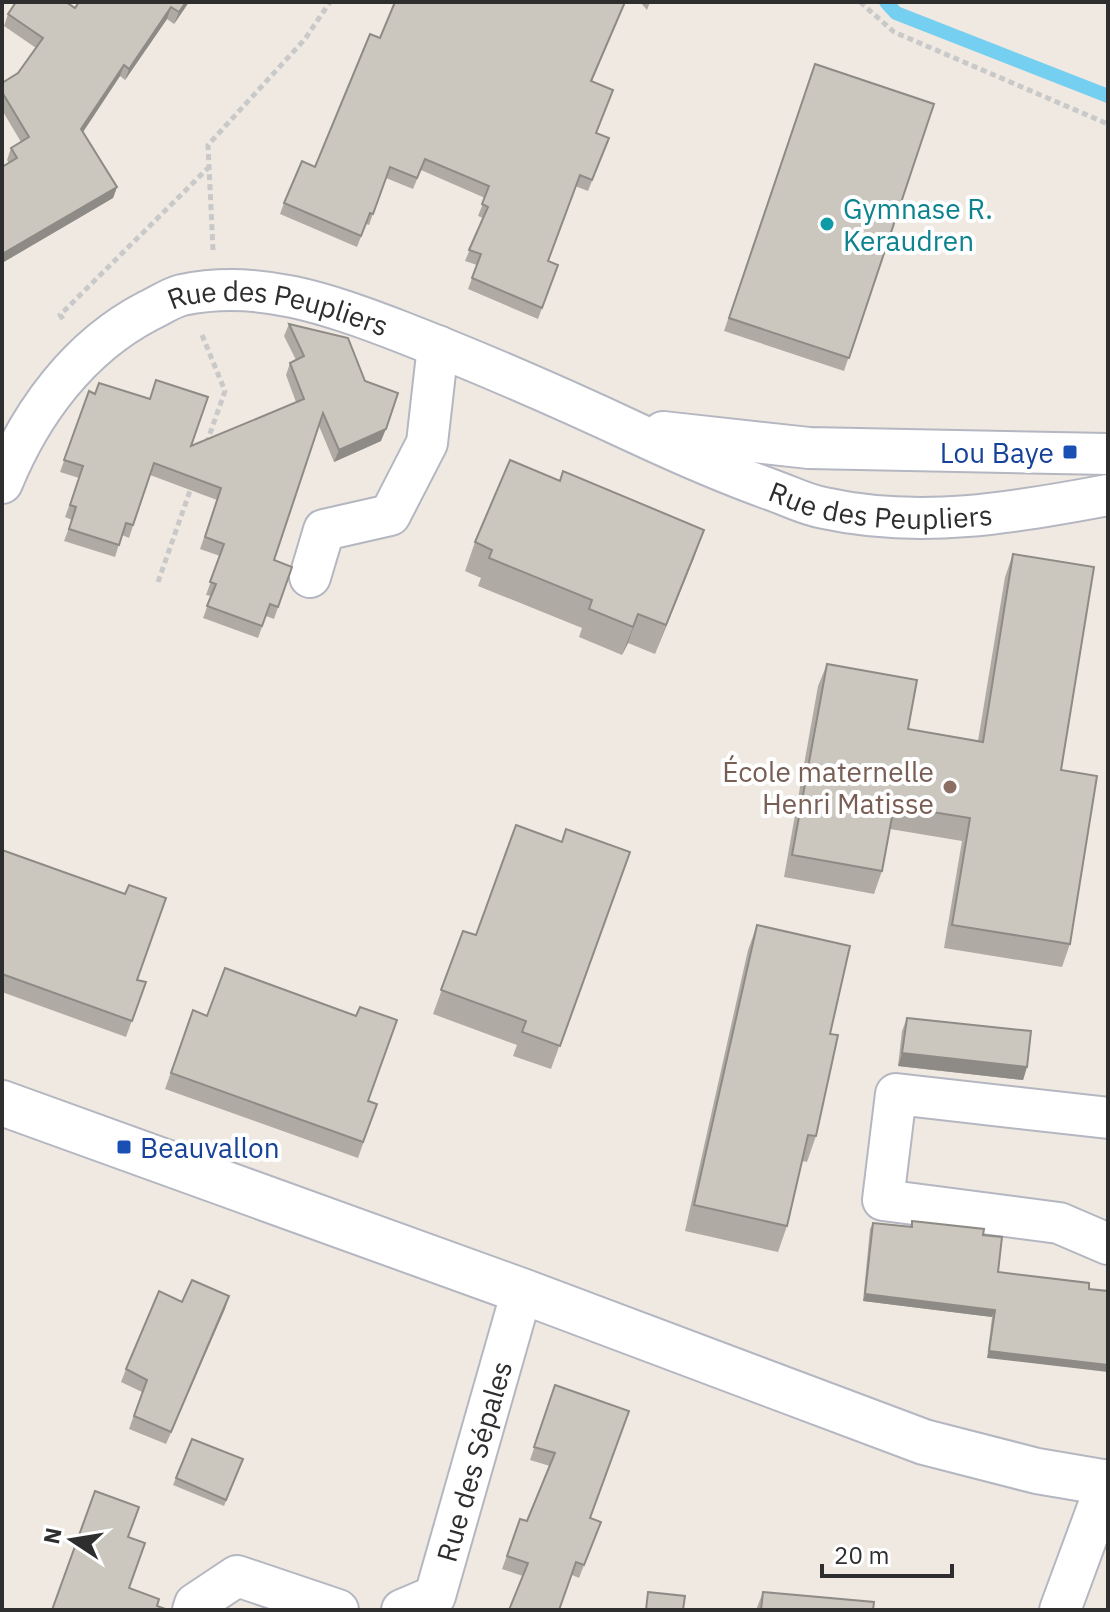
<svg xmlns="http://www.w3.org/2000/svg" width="1110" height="1612" font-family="'IBM Plex Sans',sans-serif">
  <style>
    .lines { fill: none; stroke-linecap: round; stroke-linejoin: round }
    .stream { stroke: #75cff0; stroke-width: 14 }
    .minor-casing { stroke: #b4b7c1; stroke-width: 44 }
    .tertiary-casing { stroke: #b4b7c1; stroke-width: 48 }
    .path { stroke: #c9c9c9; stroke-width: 5; stroke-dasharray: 6 4; stroke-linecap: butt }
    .minor { stroke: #fff; stroke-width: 40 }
    .tertiary { stroke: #fff; stroke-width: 44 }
    .wall { fill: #afaba4 }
    .shaded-wall { fill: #8e8b86 }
    .building { fill: #cbc7bf; stroke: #8e8b86; stroke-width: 2 }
    .culture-dot { fill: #0f9aa8; stroke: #fff; stroke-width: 3 }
    .transit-dot { fill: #1a4fb4; stroke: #fff; stroke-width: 3 }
    .education-dot { fill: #8d6e63; stroke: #fff; stroke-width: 3 }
    .labels { text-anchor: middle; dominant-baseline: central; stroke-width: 8; stroke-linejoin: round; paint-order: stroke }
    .culture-label { font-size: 28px; fill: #0d838f; stroke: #fff; text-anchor: start }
    .street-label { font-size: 28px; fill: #2e2e2e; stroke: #fff }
    .transit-label { font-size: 28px; fill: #164399; stroke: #fff; text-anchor: end }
    .education-label { font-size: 28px; fill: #785e54; stroke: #fff; text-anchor: end }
  </style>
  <rect width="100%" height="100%" fill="#efe9e1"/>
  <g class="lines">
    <polyline class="stream" points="886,2 896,13 1108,96"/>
    <g class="minor-casing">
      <g id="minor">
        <polyline points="663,432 809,448 1108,454"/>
        <path id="s1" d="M2 483C31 412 79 347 148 311 159 306 170 298 182 295 259 279 328 304 399 331 479 362 557 396 634 432 679 453 724 473 772 490 789 496 806 505 824 508 920 529 1013 513 1108 495"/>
        <polyline points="310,577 324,530 390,515 427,443 438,346"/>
        <polyline points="1108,1118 896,1094 883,1200 1059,1223 1108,1244"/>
        <polyline points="193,1610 195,1604 237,1576 338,1610"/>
        <path id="s2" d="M402 1610 435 1596 522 1291"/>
        <polyline points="1060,1610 1108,1480"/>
      </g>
    </g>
    <g class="tertiary-casing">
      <polyline id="tertiary" points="2,1103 522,1291 924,1442 1037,1471 1108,1483"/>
    </g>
    <g class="path">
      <polyline points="860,2 894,32 1108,124"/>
      <polyline points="213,250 208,145 305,39 330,2"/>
      <polyline points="63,319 60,315 208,168"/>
      <polyline points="202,335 225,391 207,442"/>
      <polyline points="158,582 192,485"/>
    </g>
    <use href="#minor" class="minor"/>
    <use href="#tertiary" class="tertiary"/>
  </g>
  <g class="wall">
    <polygon points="189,2 174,24 167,19 125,80 120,76 83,132 117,187 113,198 2,263 2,167 9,163 7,160 11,148 21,142 2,110 2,83 18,73 36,48 4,26 8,14 75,8"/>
    <polygon points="625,2 592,81 596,133 609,138 588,191 575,186 548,261 558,265 538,319 468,289 477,265 465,261 483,218 478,216 485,198 421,170 413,189 386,178 369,225 366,224 357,247 280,214 284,203 315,167 380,38"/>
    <polygon points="640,2 650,2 647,10"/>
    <polygon points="815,64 934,104 844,371 724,331"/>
    <polygon points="289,324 381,441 334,462 319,426 274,560 292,567 274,619 266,616 258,638 203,618 211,596 206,595 220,556 200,549 217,500 150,475 129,538 122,535 115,557 64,541 72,520 65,517 79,478 60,472 89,391 191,446 296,402 286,375 290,363 296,360 284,336"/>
    <polygon points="560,481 704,530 655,654 628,643 622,655 579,637 582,628 478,586 481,578 465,571 475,542"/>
    <polygon points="1013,554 1061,770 1070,944 1062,967 944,948 962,841 890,829 882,871 874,894 784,877 818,686 827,664 908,729 978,741 1005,577"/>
    <polygon points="562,842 630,852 551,1069 513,1056 517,1045 433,1014 463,931 476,935"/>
    <polygon points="2,850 137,980 146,982 126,1037 2,992"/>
    <polygon points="757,925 830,1034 816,1136 807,1162 802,1161 787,1226 778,1252 685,1231 748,950"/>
    <polygon points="193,1010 377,1104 358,1158 165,1089"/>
    <polygon points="907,1018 1027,1067 1023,1080 898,1066 902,1031"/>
    <polygon points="912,1221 983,1235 998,1272 1089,1283 987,1358 992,1317 863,1301 870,1229 873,1223 910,1227"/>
    <polygon points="229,1296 166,1444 129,1429 142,1392 121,1382 126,1369 182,1302"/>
    <polygon points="555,1385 590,1518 601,1522 579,1578 572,1575 523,1576 502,1569 520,1519 527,1521 550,1466 530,1460"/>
    <polygon points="192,1439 243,1459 224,1506 173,1485"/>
    <polygon points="763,1592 873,1610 756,1610"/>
  </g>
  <g class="shaded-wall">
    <polygon points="186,2 189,2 174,24 179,12"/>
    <polygon points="171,7 167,19 125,80 129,69"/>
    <polygon points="124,65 120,76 77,141 81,129"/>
    <polygon points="117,187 113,198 2,263 2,254"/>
    <polygon points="386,429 381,441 334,462 339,450"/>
    <polygon points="704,530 694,558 655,654 666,625"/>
    <polygon points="638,614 628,643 622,655 633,627"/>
    <polygon points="902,1053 1027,1067 1023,1080 898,1066"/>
    <polygon points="865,1294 995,1310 992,1317 863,1301"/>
    <polygon points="229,1296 225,1309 166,1444 171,1432"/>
    <polygon points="989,1351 1108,1365 1108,1372 987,1358"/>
  </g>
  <g class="building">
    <polygon points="16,2 66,2 75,8 79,2 186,2 179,12 171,7 129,69 124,65 81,129 117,187 2,254 2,167 17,158 11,148 29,137 2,92 2,83 18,73 43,38 8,14"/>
    <polygon points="395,2 625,2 591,81 613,90 596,133 609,138 592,180 580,175 548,261 558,265 542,308 472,278 481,254 469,250 488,207 482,204 489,186 425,159 417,178 390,167 373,214 370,213 361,236 284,203 302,161 315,167 370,34 380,38"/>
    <polygon points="815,64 934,104 849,358 729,318"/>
    <polygon points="289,324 348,338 365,381 398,393 386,429 339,450 323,413 274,560 292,567 278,607 270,604 262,626 207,606 216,584 210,582 224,544 205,537 221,488 154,463 133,525 126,523 119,545 69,529 76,507 70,505 83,466 64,460 89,391 95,394 99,383 150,399 156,380 208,397 191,446 304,399 290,363 304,356"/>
    <polygon points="510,460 560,481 563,471 704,530 666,625 638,614 633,627 589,609 592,600 489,558 492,550 475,542"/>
    <polygon points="1013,554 1094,567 1061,770 1097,776 1070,944 952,925 970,818 894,806 882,871 792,855 827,664 917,680 908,729 983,742"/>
    <polygon points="516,825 562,842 566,829 630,852 560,1046 522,1032 526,1021 441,990 463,931 476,935"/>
    <polygon points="2,850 125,894 129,885 166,898 137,980 146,982 132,1021 2,974"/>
    <polygon points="757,925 850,946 830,1034 838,1035 816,1136 808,1135 787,1226 694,1205"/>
    <polygon points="225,968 356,1016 360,1007 397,1020 368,1101 377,1104 363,1142 171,1073 193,1010 207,1016"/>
    <polygon points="907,1018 1031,1031 1027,1067 902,1053"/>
    <polygon points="912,1221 984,1229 983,1235 1002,1237 998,1272 1089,1283 1089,1289 1108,1291 1108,1365 989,1351 995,1310 865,1294 873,1223 912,1227"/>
    <polygon points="192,1280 229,1296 171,1432 134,1416 147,1380 126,1369 159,1291 182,1302"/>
    <polygon points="555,1385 629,1411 590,1518 601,1522 584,1565 576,1562 559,1610 509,1610 528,1563 507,1556 520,1519 527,1521 555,1453 534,1447"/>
    <polygon points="192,1439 243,1459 226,1500 176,1478"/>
    <polygon points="95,1491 139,1507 128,1537 145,1543 129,1588 159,1599 157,1606 168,1610 52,1610"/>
    <polygon points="648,1592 685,1596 683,1610 646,1610"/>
    <polygon points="763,1592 874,1602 873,1610 761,1610"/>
  </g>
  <circle class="culture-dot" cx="827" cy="224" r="8"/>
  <g class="transit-dot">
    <rect x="1062" y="444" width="16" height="16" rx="4"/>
    <rect x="116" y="1139" width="16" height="16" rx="4"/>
  </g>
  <circle class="education-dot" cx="950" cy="787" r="8"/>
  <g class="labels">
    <g class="culture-label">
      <text x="843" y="208">Gymnase R.<tspan x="843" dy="32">Keraudren</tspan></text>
    </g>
    <g class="street-label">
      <text stroke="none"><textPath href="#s1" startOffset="366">Rue des Peupliers</textPath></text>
      <text stroke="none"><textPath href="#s1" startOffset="1008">Rue des Peupliers</textPath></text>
      <text stroke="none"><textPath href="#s2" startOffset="176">Rue des Sépales</textPath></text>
    </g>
    <g class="transit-label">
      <text x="1054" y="452">Lou Baye</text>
      <text x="140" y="1147" text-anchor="start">Beauvallon</text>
    </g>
    <g class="education-label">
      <text x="934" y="771">École maternelle<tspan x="934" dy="32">Henri Matisse</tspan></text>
    </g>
  </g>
  <rect width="1110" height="1612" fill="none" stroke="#2e2e2e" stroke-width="8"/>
  <g transform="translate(72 1540) rotate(282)" stroke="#ffffff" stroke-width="6" paint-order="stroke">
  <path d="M0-6L14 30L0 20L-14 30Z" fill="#2e2e2e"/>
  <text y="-12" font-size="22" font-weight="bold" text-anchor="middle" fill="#2e2e2e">N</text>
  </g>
  <path d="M822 1564v12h130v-12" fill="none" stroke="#2e2e2e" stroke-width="4"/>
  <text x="834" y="1564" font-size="24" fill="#2e2e2e" stroke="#ffffff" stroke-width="6" paint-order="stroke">20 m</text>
</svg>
